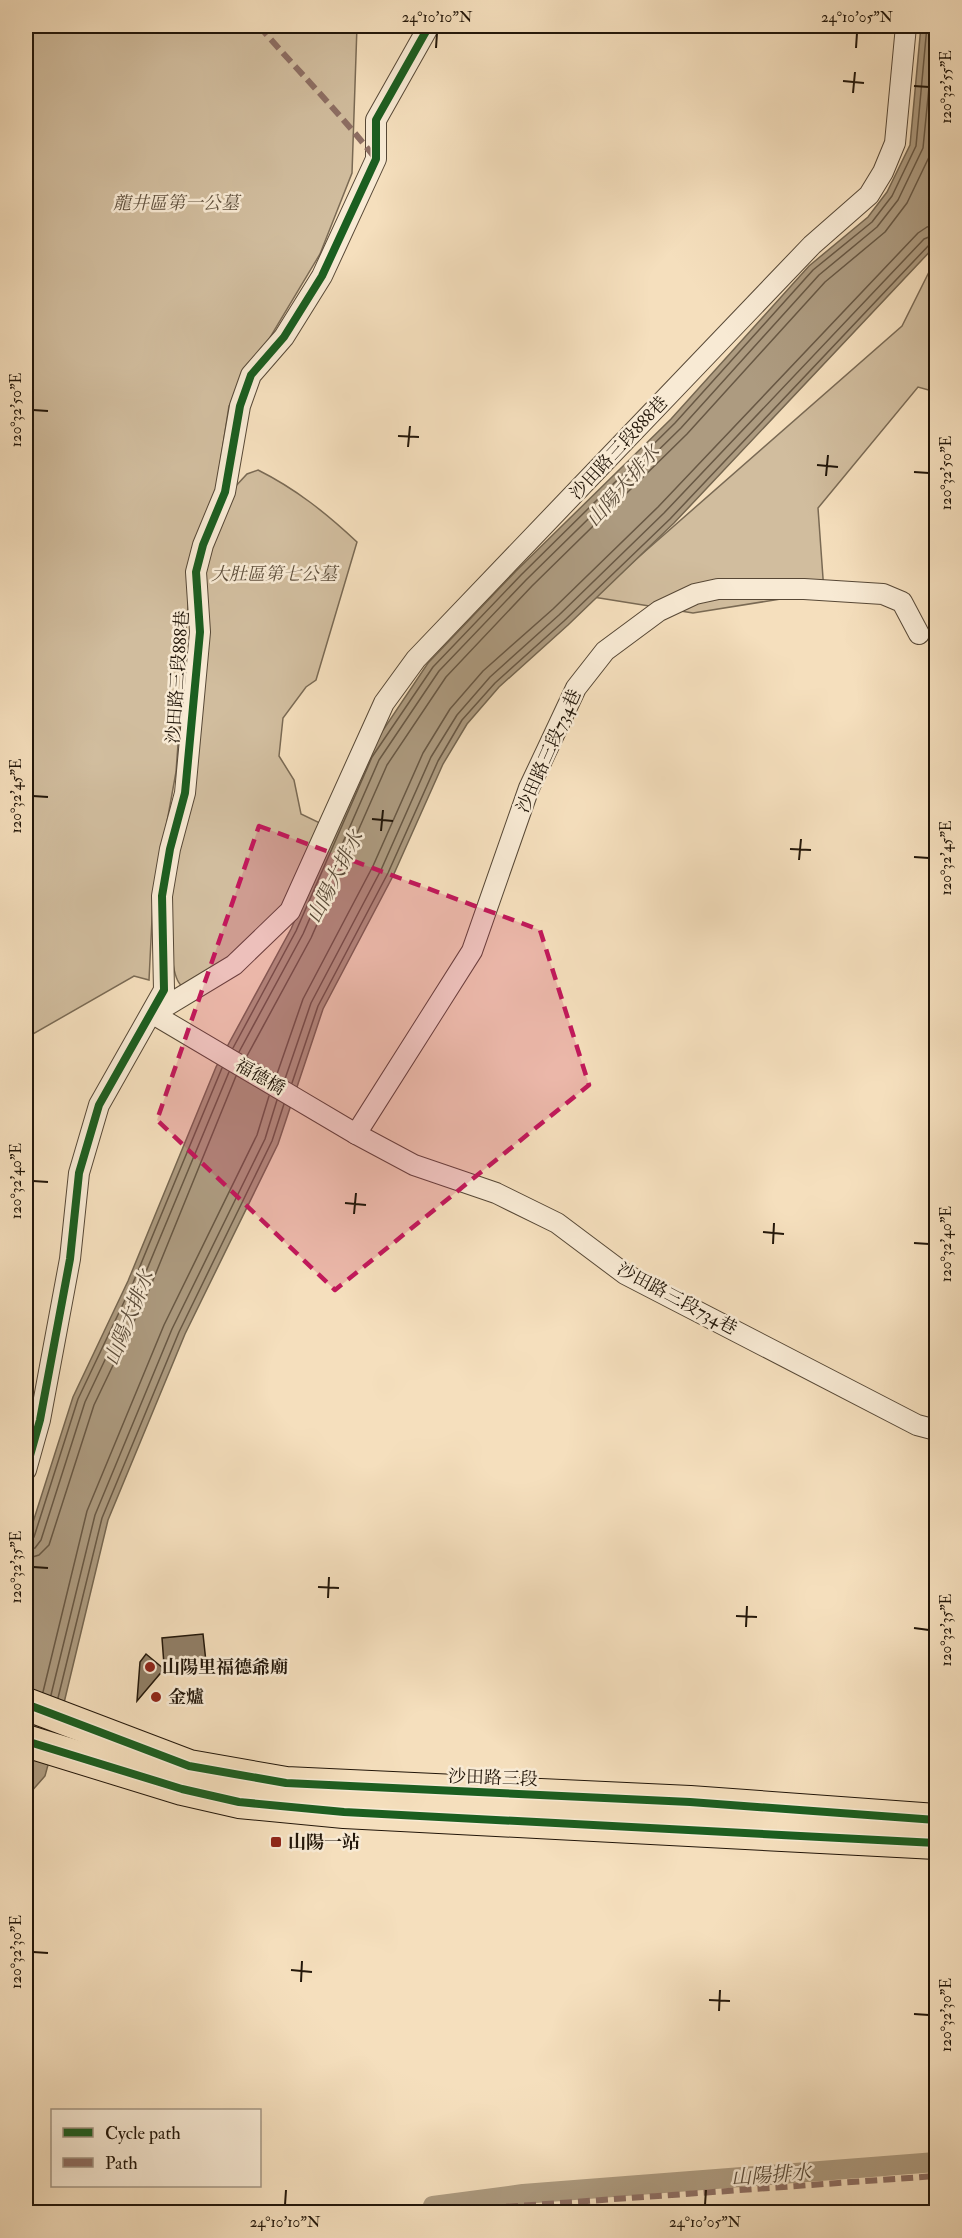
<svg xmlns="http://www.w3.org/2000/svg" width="962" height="2238" font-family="'IM FELL Double Pica','Noto Serif TC',serif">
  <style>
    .green { fill: #d1bd9e; stroke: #7a6a54; stroke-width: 1.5 }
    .water { fill: #ad9b80; stroke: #756650; stroke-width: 1.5 }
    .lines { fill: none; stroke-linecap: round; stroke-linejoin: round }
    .shore { stroke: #685844; stroke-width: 1.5 }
    .canal { stroke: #ad9b80; stroke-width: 20 }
    .building { fill: #907f67; stroke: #221609; stroke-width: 1.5 }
    .street-casing { stroke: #574836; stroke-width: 22 }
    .primary-casing { stroke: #221609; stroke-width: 34 }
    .street { stroke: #f8ead4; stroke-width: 20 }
    .primary { stroke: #f5dfbd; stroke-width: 32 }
    .quiet { stroke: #8d6e63; stroke-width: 6; stroke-dasharray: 12 6; stroke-linecap: butt }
    .cycleway-casing { stroke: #f8ead4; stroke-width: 11 }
    .cycleway { stroke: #1b5e20; stroke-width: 8 }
    .marked { fill: #c2185b; fill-opacity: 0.2; stroke: #c2185b; stroke-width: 4.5; stroke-dasharray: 12 8; stroke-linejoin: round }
    .ticks { fill: none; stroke: #221609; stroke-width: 2 }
    .poi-dot { fill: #8f2418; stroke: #f8ead4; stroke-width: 2 }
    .labels { text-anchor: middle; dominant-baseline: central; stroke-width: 5; stroke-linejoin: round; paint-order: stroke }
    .park-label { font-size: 18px; font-style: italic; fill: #5f503d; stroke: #f8ead4 }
    .street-label { font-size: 18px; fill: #221609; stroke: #f8ead4 }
    .poi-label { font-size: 18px; font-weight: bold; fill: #221609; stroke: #f8ead4; text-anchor: start }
    .water-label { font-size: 20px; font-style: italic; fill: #5a4b39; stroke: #f8ead4 }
    .neatline { fill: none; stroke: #221609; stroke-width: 2 }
    .ticks-label { font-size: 15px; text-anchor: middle; fill: #221609 }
  </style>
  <rect width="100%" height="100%" fill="#f5dfbd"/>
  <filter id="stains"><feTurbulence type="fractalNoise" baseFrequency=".00333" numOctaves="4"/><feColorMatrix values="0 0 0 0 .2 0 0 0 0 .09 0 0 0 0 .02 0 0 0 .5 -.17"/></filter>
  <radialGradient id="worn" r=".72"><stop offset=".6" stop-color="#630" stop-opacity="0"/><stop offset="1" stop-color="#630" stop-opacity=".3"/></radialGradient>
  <g class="green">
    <polygon points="26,26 357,26 352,173 320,254 229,406 215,496 192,551 176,772 153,899 149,980 134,976 26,1038"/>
    <polygon points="936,258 936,392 918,387 818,508 824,592 693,613 593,597 902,326"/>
    <path d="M258 470C296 489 326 513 357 542L316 680 306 687 283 718 279 756 294 780 301 814 320 823 281 908 244 948 182 986C170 978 171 932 170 917L204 554 234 488 247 474Z"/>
  </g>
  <polygon class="water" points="921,26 936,26 936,245 674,523 568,625 499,687 467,724 443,764 393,876 323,1009 278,1144 185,1334 108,1520 57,1732 45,1776 30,1793 26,1819 26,1544 73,1397 128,1281 216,1067 291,929 367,754 428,663 516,571 671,419 809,266 868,217 887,192 910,145"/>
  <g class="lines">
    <g class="shore">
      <polyline points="233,1048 296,931 372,757 433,667 521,575 675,423 813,270 872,222 892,196 916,146 927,26"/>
      <polyline points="239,1052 303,934 379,760 439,671 526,580 681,428 819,275 877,227 898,200 923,148 935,26"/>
      <polyline points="247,1056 311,938 387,765 446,677 532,586 687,434 825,282 885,232 907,203 930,155 936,121"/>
      <polyline points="277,1074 303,999 373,866 423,753 450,709 483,671 553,609 658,507 918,233 927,227 936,225"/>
      <polyline points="285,1079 311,1003 381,870 431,757 457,715 490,677 559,615 664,513 924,239 936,234"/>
      <polyline points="292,1083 318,1006 388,873 438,761 462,720 495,683 564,621 670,519 930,244 936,242"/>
      <polyline points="26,1542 34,1537 78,1399 133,1283 222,1068"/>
      <polyline points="26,1549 35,1548 41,1540 85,1402 140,1286 229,1072"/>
      <polyline points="26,1559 39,1555 49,1545 94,1405 149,1290 236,1076"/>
      <polyline points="43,1692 87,1511 164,1325 257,1135 269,1096"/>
      <polyline points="51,1695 95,1515 172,1329 265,1139 277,1100"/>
      <polyline points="58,1698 102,1518 179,1332 272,1141 284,1104"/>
    </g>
    <polyline class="canal" points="431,2212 433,2206 523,2194 936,2162"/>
  </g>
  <g class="building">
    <polygon points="203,1634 206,1662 164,1665 162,1638"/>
    <polygon points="146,1654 164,1669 137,1701 140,1662"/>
  </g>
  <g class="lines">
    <g class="street-casing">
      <g id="street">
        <polyline points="153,1014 234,965 290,911 384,703 416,659 812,245 869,195 883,172 895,143 906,26"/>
        <polyline points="153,1014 356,1134 414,1165 496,1193 557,1223 625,1274 917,1425 936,1430"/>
        <polyline points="356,1134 472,951 529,788 576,688 605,651 659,611 695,594 718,589 804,589 883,594 902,602 919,634"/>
        <polyline points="26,1470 40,1420 70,1259 79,1173 99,1105 164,990 162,896 170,849 185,793 200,632 196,572 203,545 225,492 240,406 251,375 284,337 322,276 376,159 376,120 429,26"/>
      </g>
    </g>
    <g class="primary-casing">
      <g id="primary">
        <polyline points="26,1704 189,1766 286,1783 690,1802 936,1820"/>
        <polyline points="26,1741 182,1789 239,1802 344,1812 936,1843"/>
      </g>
    </g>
    <use href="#street" class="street"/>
    <use href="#primary" class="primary"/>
    <g class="quiet">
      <path d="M259 26C298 71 339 112 376 159"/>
      <polyline points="489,2212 504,2207 936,2176"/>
    </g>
    <g class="cycleway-casing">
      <g id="cycleway">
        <polyline points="26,1470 40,1420 70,1259 79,1173 99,1105 164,990 162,896 170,849 185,793 200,632 196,572 203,545 225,492 240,406 251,375 284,337 322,276 376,159 376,120 429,26"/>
        <polyline points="26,1704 189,1766 286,1783 690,1802 936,1820"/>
        <polyline points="26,1741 182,1789 239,1802 344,1812 936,1843"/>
      </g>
    </g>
    <use href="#cycleway" class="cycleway"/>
  </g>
  <path class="marked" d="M259 826 540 930 589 1085 335 1290 157 1120Z"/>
  <path class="ticks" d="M436 48 437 33M856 48 857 33M843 81 864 83M914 86 929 87M853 93 855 72M33 410 48 411M398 436 419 437M408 447 410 426M817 465 838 467M914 472 929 473M826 476 828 455M33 796 48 797M372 819 393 821M381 831 383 810M790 849 811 850M914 857 929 858M799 860 801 839M33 1181 48 1182M345 1203 366 1205M354 1214 356 1193M763 1232 784 1234M914 1243 929 1244M773 1244 774 1223M33 1567 48 1568M318 1587 339 1588M328 1598 329 1577M736 1616 757 1617M746 1627 747 1606M914 1628 929 1630M33 1952 48 1953M291 1970 312 1972M301 1982 302 1961M709 2000 730 2001M719 2011 720 1990M914 2014 929 2015M285 2205 286 2190M705 2205 706 2190"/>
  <g class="poi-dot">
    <circle cx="150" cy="1667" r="6"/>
    <circle cx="156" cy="1697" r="6"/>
    <rect x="270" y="1836" width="12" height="12" rx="3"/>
  </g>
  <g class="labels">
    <g class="park-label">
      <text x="176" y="203">龍井區第一公墓</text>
      <text x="274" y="574">大肚區第七公墓</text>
    </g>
    <g class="street-label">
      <text transform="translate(619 448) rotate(-47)">沙田路三段888巷</text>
      <text transform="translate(178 677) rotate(-86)">沙田路三段888巷</text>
      <text transform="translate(549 751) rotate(-66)">沙田路三段734巷</text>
      <text transform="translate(260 1077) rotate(30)">福德橋</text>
      <text transform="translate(677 1299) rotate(28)">沙田路三段734巷</text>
      <text transform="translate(493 1778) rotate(2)">沙田路三段</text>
    </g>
    <g class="poi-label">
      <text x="162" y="1667">山陽里福德爺廟</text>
      <text x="168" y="1697">金爐</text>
      <text x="288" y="1842">山陽一站</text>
    </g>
    <g class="water-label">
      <text transform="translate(623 486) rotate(-49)">山陽大排水</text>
      <text transform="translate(335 877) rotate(-63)">山陽大排水</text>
      <text transform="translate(129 1318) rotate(-68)">山陽大排水</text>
      <text transform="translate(771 2175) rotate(-4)">山陽排水</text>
    </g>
  </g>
  <rect width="962" height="2238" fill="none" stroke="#f5dfbd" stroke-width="66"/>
  <rect x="51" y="2109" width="210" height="78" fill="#f8ead4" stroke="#a29583" stroke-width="1.5"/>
  <rect x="63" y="2128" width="30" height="9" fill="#1b5e20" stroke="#a29583" stroke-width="1.5"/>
  <text x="105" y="2139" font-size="18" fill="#221609">Cycle path</text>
  <rect x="63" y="2158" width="30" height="9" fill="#8d6e63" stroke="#a29583" stroke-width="1.5"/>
  <text x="105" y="2169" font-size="18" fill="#221609">Path</text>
  <rect x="33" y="33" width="896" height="2172" class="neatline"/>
  <g class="ticks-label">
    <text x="437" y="22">24°10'10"N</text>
    <text x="857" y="22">24°10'05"N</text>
    <text transform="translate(946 87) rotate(-90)" y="5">120°32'55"E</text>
    <text transform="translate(16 410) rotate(-90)" y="5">120°32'50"E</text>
    <text transform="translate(946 473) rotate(-90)" y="5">120°32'50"E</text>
    <text transform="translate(16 796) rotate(-90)" y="5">120°32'45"E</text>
    <text transform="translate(946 858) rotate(-90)" y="5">120°32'45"E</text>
    <text transform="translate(16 1181) rotate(-90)" y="5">120°32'40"E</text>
    <text transform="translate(946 1244) rotate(-90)" y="5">120°32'40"E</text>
    <text transform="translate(16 1567) rotate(-90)" y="5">120°32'35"E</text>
    <text transform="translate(946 1630) rotate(-90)" y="5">120°32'35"E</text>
    <text transform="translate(16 1952) rotate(-90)" y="5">120°32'30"E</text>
    <text transform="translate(946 2015) rotate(-90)" y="5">120°32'30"E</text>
    <text x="285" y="2227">24°10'10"N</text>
    <text x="705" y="2227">24°10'05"N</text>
  </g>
  <rect width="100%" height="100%" filter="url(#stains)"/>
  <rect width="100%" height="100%" fill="url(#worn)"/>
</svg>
